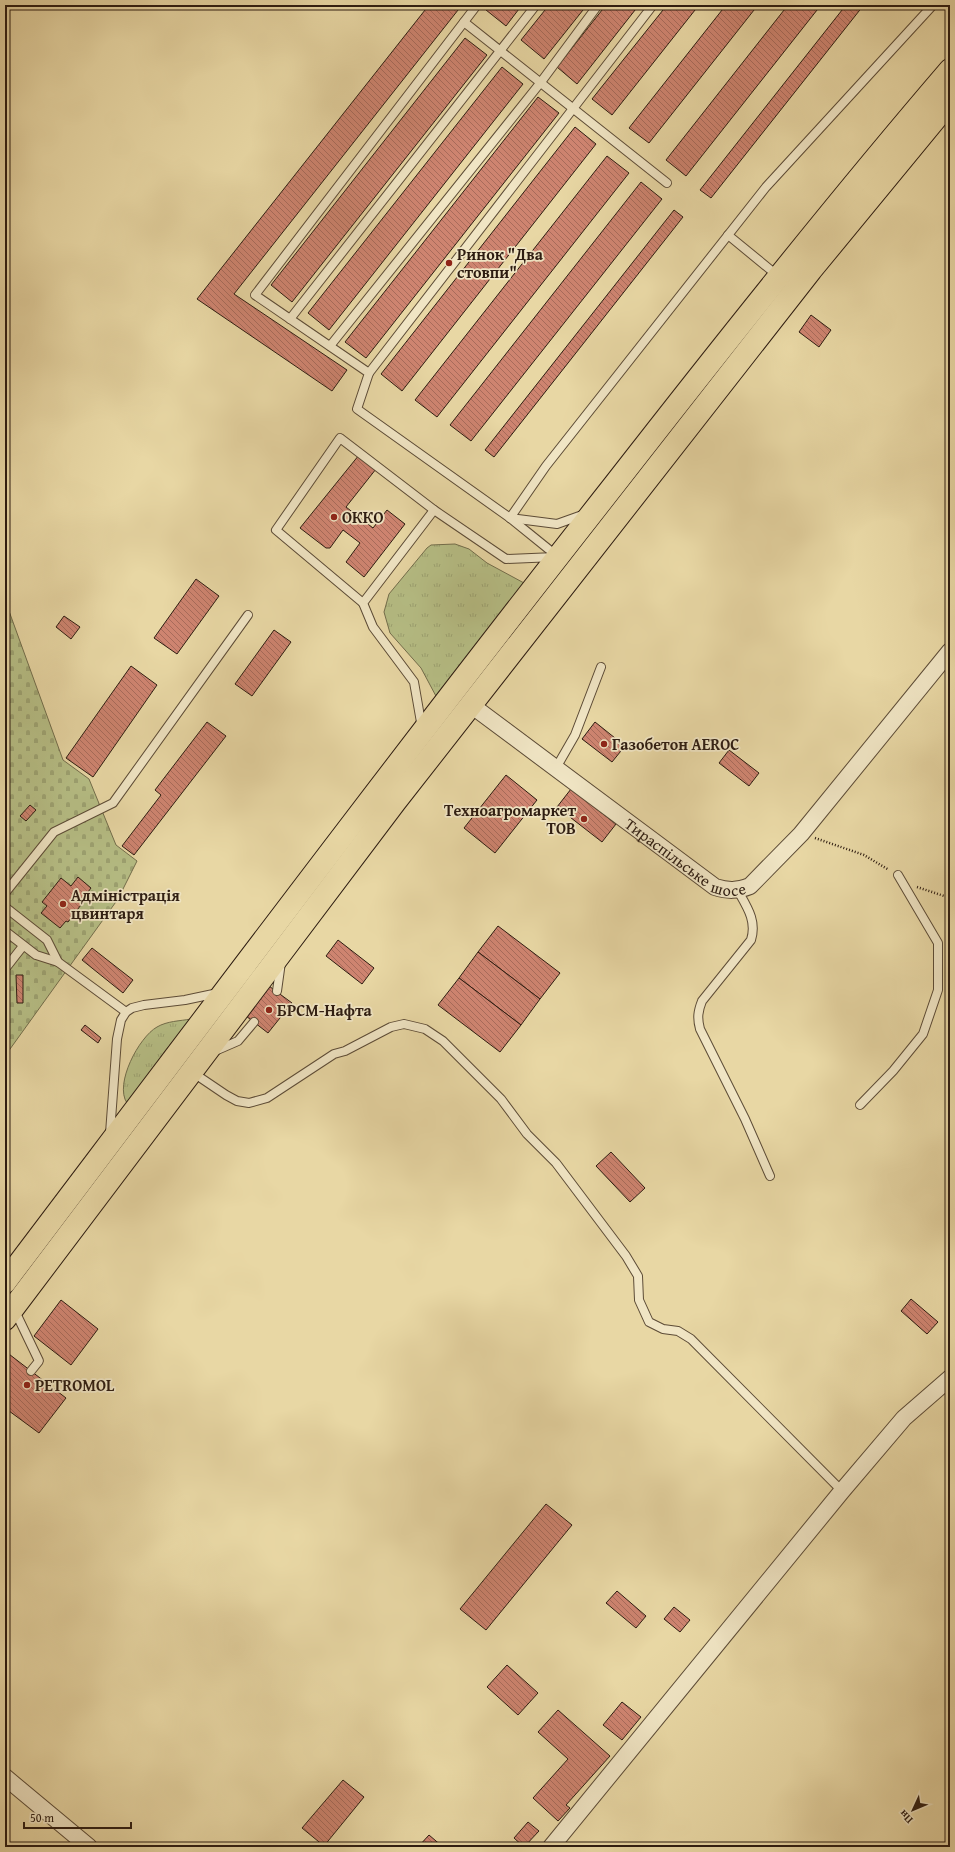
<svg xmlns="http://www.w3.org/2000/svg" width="955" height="1852" font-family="'Gentium Book Plus',serif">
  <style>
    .grass { fill: url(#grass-tufts); stroke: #726d4b }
    .cemetery { fill: url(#cemetery-stones); stroke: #726d4b }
    .building { fill: url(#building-back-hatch); stroke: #2d1c11 }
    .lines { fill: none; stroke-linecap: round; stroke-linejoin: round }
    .service-casing { stroke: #5c4b36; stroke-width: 10 }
    .minor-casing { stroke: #5c4b36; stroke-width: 18 }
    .trunk-casing { stroke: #2d1c11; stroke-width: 24 }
    .path { stroke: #2d1c11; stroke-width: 2.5; stroke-dasharray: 1 2; stroke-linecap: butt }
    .service { stroke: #f0e5c4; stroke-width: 8 }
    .minor { stroke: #f0e5c4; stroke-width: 16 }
    .trunk { stroke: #e8d7a4; stroke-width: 22 }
    .poi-dot { fill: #8f2418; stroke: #f0e5c4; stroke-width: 1.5 }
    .labels { text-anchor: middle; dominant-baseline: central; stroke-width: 3.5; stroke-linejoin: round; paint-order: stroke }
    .poi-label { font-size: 16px; font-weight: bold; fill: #2d1c11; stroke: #f0e5c4; text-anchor: start }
    .street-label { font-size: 16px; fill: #2d1c11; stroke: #f0e5c4 }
  </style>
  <defs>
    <pattern id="grass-tufts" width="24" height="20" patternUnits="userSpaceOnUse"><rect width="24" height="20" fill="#b6be85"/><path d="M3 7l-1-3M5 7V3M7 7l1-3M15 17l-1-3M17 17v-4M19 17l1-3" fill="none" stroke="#9da372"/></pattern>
    <pattern id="cemetery-stones" width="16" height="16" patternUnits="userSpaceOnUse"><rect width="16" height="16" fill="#b6be85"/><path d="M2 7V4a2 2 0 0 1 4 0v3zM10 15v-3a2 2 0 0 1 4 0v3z" fill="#9da372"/></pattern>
    <pattern id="building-back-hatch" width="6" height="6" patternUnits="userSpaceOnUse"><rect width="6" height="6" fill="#ce8470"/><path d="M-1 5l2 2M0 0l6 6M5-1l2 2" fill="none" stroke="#a86b5b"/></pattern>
  </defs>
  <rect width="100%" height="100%" fill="#e8d7a4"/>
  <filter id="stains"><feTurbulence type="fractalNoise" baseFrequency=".005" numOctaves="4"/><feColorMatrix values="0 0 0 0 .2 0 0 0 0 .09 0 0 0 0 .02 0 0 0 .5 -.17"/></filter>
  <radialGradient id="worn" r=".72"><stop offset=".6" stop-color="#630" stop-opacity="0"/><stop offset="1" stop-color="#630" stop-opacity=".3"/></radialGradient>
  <g class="grass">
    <polygon points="455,544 469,549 487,563 524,583 437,698 421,668 390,633 384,612 389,594 427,548 431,545"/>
    <path d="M191 1019 165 1051 131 1102 127 1103C114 1084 139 1037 157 1027 167 1021 180 1021 191 1019Z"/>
  </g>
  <polygon class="cemetery" points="5,600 63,760 89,779 116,845 137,861 118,899 5,1056"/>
  <g class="building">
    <polygon points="429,5 462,5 234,294 347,370 332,391 197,299"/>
    <polygon points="490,5 522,5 506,26 486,10"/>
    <polygon points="549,5 587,5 544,59 521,40"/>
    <polygon points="606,5 639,5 577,84 557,67"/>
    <polygon points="667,5 699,5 612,115 592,99"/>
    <polygon points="726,5 758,5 649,143 629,128"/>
    <polygon points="788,5 821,5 686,176 666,160"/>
    <polygon points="846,5 863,6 711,198 700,190"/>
    <polygon points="465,38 487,55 292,302 271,285"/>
    <polygon points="502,67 523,84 329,330 308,313"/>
    <polygon points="538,97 559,113 366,358 345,342"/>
    <polygon points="575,127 596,144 402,391 381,374"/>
    <polygon points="607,156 629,173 437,417 415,400"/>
    <polygon points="641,182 662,199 471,441 450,425"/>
    <polygon points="674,210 683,217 494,457 485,450"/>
    <polygon points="811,315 831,330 819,347 799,332"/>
    <polygon points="359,455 376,469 346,507 373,528 387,510 405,524 364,577 346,562 360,543 343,530 330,548 326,548 300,528"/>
    <polygon points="196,579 219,596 177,654 154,638"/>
    <polygon points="64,616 80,627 71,639 56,627"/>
    <polygon points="274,630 291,642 252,696 235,684"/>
    <polygon points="131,666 157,685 93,777 66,758"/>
    <polygon points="207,722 226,736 134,855 122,846 161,795 155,790"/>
    <polygon points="595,722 625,746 612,762 582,739"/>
    <polygon points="729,750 759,773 749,786 719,763"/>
    <polygon points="506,775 537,800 495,853 464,828"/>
    <polygon points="571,789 616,824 602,842 557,807"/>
    <polygon points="30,805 36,810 26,821 20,816"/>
    <polygon points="78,877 91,888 85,896 87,897 68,922 66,921 60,928 41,913 47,906 42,902 61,878 71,886"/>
    <polygon points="498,926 560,973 540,999 478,952"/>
    <polygon points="338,940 374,968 362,984 326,956"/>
    <polygon points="92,948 133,980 123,993 82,960"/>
    <polygon points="478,952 540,999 521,1025 459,978"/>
    <polygon points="16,975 23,975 23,1003 17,1003"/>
    <polygon points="459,978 521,1025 500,1052 438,1005"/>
    <polygon points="269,986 292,1003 268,1033 246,1016"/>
    <polygon points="85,1025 101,1038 98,1043 81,1030"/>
    <polygon points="611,1152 645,1188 630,1202 596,1166"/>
    <polygon points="911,1299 938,1322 927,1334 901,1311"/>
    <polygon points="61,1300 98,1329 71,1365 34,1336"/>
    <polygon points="5,1351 66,1398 39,1433 5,1408"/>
    <polygon points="546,1504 572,1525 486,1630 460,1609"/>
    <polygon points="617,1591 646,1616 636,1628 606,1603"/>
    <polygon points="674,1607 690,1620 680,1632 664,1619"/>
    <polygon points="507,1665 538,1693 518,1715 487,1687"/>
    <polygon points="622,1702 641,1717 622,1740 603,1725"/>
    <polygon points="558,1710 610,1756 566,1805 570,1808 558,1821 533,1798 568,1759 538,1732"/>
    <polygon points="343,1780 364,1797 324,1846 302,1828"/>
    <polygon points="528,1822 539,1831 524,1847 514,1838"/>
    <polygon points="429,1835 443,1847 418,1847"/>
  </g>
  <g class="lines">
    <g class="service-casing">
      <g id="service">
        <polyline points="477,5 255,295 369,373 357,409 510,518 557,556"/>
        <polyline points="464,22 667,183"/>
        <polyline points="728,235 778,276"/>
        <polyline points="290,319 536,5"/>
        <polyline points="330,346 541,82 598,5"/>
        <polyline points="369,373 653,5"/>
        <polyline points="510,518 546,466 766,187 933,5"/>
        <polyline points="510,518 557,524 585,514"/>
        <polyline points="363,603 276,530 340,438 434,510"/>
        <polyline points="422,728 414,682 373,627 363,603 434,510 506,559 555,557"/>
        <polyline points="556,768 575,735 601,667"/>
        <path d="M738 891C747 907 757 921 751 940L702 1001C698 1011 697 1018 700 1029L745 1119 770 1176"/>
        <polyline points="5,893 54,832 113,803 248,615"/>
        <polyline points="5,907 47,940 58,962"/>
        <polyline points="5,931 36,955 58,962 126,1012"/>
        <polyline points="5,969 23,946"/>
        <polyline points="277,991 281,962"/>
        <polyline points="215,1051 238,1041 254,1022"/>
        <polyline points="192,1072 226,1095 237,1101 249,1103 267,1098 334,1054 345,1051 391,1027 404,1024 425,1029 443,1041 501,1099 527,1134 556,1163 626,1256 638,1276 639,1300 649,1322 663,1329 678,1331 691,1339 842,1491"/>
        <polyline points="860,1105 893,1071 923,1034 938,990 938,943 898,875"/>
        <polyline points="110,1133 117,1039 121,1020 126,1012 132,1008 144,1005 185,1000 218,993"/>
        <polyline points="14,1309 39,1361 31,1371"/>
      </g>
    </g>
    <g class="minor-casing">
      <g id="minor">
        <path id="s1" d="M471 705 715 887C728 891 737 891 750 886L801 834 950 651"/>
        <polyline points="5,1777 89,1847"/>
        <polyline points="551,1847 842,1491 904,1418 950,1378"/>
      </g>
    </g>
    <g class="trunk-casing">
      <g id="trunk">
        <path d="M5 1282C207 1015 408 747 615 484 724 344 834 205 950 70"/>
        <polyline points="5,1319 395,802 811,270 950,101"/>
      </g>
    </g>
    <g class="path">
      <polyline points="815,838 864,855 889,870"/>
      <polyline points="917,887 950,898"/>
    </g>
    <use href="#service" class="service"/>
    <use href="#minor" class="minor"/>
    <use href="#trunk" class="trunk"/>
  </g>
  <g class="poi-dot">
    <circle cx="449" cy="263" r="4"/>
    <circle cx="334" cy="517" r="4"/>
    <circle cx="604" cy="744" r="4"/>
    <circle cx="584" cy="819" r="4"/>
    <circle cx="63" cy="904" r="4"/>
    <circle cx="269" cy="1010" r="4"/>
    <circle cx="27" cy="1385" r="4"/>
  </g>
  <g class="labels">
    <g class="poi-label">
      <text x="457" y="254">Ринок "Два<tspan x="457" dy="18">стовпи"</tspan></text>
      <text x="342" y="517">ОККО</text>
      <text x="612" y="744">Газобетон AEROC</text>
      <text x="576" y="810" text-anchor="end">Техноагромаркет<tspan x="576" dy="18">ТОВ</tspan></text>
      <text x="71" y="895">Адміністрація<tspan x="71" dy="18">цвинтаря</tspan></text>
      <text x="277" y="1010">БРСМ-Нафта</text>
      <text x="35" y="1385">PETROMOL</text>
    </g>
    <g class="street-label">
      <text stroke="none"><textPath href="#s1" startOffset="265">Тираспільське шосе</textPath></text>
    </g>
  </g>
  <rect width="955" height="1852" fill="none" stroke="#e8d7a4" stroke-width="20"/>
  <rect x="6" y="6" width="943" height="1840" fill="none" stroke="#2d1c11" stroke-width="2"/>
  <rect x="10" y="10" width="935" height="1832" fill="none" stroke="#2d1c11"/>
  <g transform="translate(913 1810) rotate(226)" stroke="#f0e5c4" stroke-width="3" paint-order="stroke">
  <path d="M0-3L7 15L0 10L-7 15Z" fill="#2d1c11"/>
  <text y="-6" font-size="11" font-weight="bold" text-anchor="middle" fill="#2d1c11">Пн</text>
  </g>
  <path d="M24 1822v6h107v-6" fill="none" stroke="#2d1c11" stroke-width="2"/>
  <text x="30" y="1822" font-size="12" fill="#2d1c11" stroke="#f0e5c4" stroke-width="3" paint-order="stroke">50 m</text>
  <rect width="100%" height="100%" filter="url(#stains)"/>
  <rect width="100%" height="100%" fill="url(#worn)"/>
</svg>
